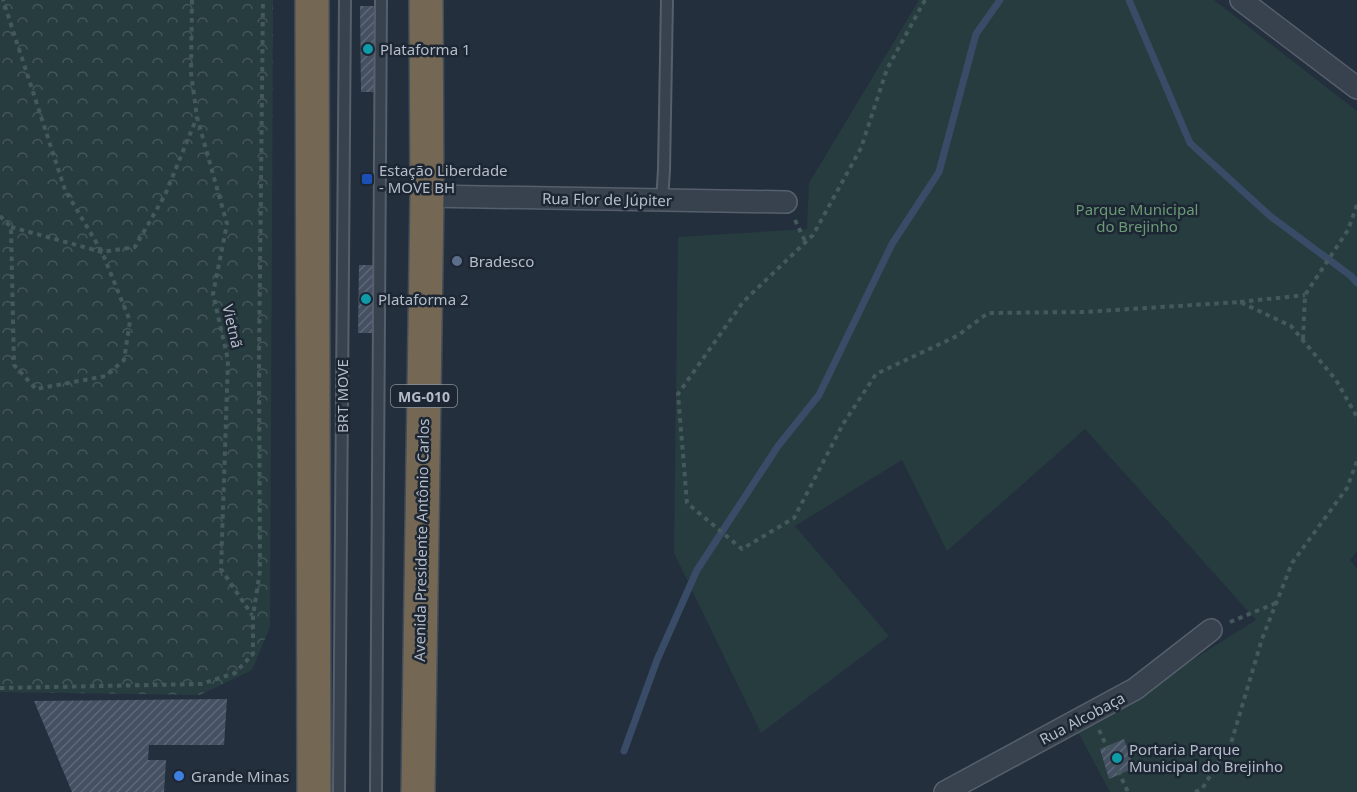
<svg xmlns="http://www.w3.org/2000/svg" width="1357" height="792" font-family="'Noto Sans',sans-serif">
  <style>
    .green { fill: #263c3f }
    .forest { fill: url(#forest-crowns) }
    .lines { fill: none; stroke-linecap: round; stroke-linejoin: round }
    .stream { stroke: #394c67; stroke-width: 7 }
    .building { fill: url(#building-hatch) }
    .lane-casing { stroke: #565f6c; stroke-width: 14 }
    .street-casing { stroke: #565f6c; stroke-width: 24 }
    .highway-casing { stroke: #434c59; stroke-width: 36 }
    .path { stroke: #44595c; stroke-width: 4; stroke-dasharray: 4.5 4.5; stroke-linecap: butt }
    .lane { stroke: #38414e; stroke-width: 10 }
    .street { stroke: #38414e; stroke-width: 21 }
    .highway { stroke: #746855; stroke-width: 33 }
    .culture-dot { fill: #0f9aa8; stroke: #1d2633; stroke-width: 2 }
    .transit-dot { fill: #1a4fb4; stroke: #1d2633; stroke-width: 2 }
    .service-dot { fill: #5c6f8a; stroke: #1d2633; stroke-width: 2 }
    .shop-dot { fill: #3f7fe0; stroke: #1d2633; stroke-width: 2 }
    .labels { text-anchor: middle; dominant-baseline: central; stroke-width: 5; stroke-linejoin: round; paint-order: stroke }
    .shield { fill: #1d2633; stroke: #878f9c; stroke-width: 1.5 }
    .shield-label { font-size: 14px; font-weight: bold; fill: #b4bcc9 }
    .poi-label { font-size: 15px; fill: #b4bcc9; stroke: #1d2633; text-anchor: start }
    .street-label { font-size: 15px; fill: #b4bcc9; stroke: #1d2633 }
    .park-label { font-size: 15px; fill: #6b9a76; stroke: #1d2633 }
  </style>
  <defs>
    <pattern id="forest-crowns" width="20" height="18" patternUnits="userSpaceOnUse" patternTransform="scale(1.5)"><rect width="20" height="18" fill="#263c3f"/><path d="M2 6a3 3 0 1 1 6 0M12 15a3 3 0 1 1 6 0" fill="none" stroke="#435659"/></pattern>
    <pattern id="building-hatch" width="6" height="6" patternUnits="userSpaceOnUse" patternTransform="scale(1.5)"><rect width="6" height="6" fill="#455162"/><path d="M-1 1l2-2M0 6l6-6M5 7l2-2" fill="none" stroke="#5d6877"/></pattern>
  </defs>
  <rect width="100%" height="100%" fill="#242f3e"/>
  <polygon class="green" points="919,0 1214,0 1357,111 1357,551 1350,560 1357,569 1357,792 1110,792 1078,732 1256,620 1085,429 947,551 902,460 795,526 889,636 761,733 674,553 678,237 807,229 809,183"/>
  <polygon class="forest" points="0,0 273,0 270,627 252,670 200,695 0,692"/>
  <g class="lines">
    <g class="stream">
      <polyline points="1129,0 1190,143 1270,216 1351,276 1357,283"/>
      <polyline points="624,751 657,660 697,570 778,446 819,395 892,244 939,172 976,34 1000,0"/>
    </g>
  </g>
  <g class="building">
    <polygon points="360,6 376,6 376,92 361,92"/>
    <polygon points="359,265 374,265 373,333 358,333"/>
    <polygon points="227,699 224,745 149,745 148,760 166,760 164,792 72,792 34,701"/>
    <polygon points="1124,739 1134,768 1109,779 1100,749"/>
  </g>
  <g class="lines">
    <g class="lane-casing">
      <g id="lane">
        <polyline points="662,200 664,170 667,0"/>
        <polyline points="339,792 345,0"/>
        <polyline points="376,792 381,0"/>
      </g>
    </g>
    <g class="street-casing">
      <g id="street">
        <polyline points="1241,0 1357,88"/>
        <polyline points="427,196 786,202"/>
        <polyline points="945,792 1135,689 1211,630"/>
      </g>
    </g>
    <g class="highway-casing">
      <g id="highway">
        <polyline points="312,0 314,792"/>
        <polyline points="418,792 427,196 426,0"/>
      </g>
    </g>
    <g class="path">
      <polyline points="192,0 191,73 197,117 227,224 213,294 228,360 221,569 252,615"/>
      <polyline points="925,0 887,69 861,148 813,235 743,302 678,394 687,503 742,549 794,518 843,424 876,374 957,336 988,313 1084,312 1240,302 1291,326 1336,380 1357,417"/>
      <polyline points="0,216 11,227 14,365 36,389 106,376 124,360 130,321 102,252 65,190 3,0"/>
      <polyline points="795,220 805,241"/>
      <polyline points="11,227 102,252 135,247 165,195 197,117"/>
      <polyline points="1240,302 1305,295"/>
      <polyline points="1303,339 1305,295 1348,230 1357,205"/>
      <polyline points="1230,622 1276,603"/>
      <polyline points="0,688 201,684 235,673 253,654 253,616 260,571 259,361 263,0"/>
      <polyline points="1099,730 1128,792"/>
      <polyline points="1195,792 1202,789 1232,740 1262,639 1292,563 1347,488 1357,461"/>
    </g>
    <use href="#lane" class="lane"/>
    <use href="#street" class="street"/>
    <use href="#highway" class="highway"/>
  </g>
  <g class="culture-dot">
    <circle cx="368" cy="49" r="6"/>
    <circle cx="366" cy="299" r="6"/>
    <circle cx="1117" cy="758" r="6"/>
  </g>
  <rect class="transit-dot" x="361" y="173" width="12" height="12" rx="3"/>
  <circle class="service-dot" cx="457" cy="261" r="6"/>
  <circle class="shop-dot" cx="179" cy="776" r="6"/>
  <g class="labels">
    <rect class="shield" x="391" y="385" width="66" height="22" rx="4.5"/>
    <g class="shield-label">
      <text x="424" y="396">MG-010</text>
    </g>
    <g class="poi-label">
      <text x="380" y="49">Plataforma 1</text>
      <text x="379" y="170">Estação Liberdade<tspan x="379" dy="17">- MOVE BH</tspan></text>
      <text x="469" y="261">Bradesco</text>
      <text x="378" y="299">Plataforma 2</text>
      <text x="1129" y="749">Portaria Parque<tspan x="1129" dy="17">Municipal do Brejinho</tspan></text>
      <text x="191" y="776">Grande Minas</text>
    </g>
    <g class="street-label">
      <text transform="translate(607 199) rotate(1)">Rua Flor de Júpiter</text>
      <text transform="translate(233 326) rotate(77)">Vietnã</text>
      <text transform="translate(342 396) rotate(-90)">BRT MOVE</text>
      <text transform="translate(421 540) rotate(-89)">Avenida Presidente Antônio Carlos</text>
      <text transform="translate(1082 718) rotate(-28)">Rua Alcobaça</text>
    </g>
    <g class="park-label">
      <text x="1137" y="209">Parque Municipal<tspan x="1137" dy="17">do Brejinho</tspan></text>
    </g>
  </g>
</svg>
